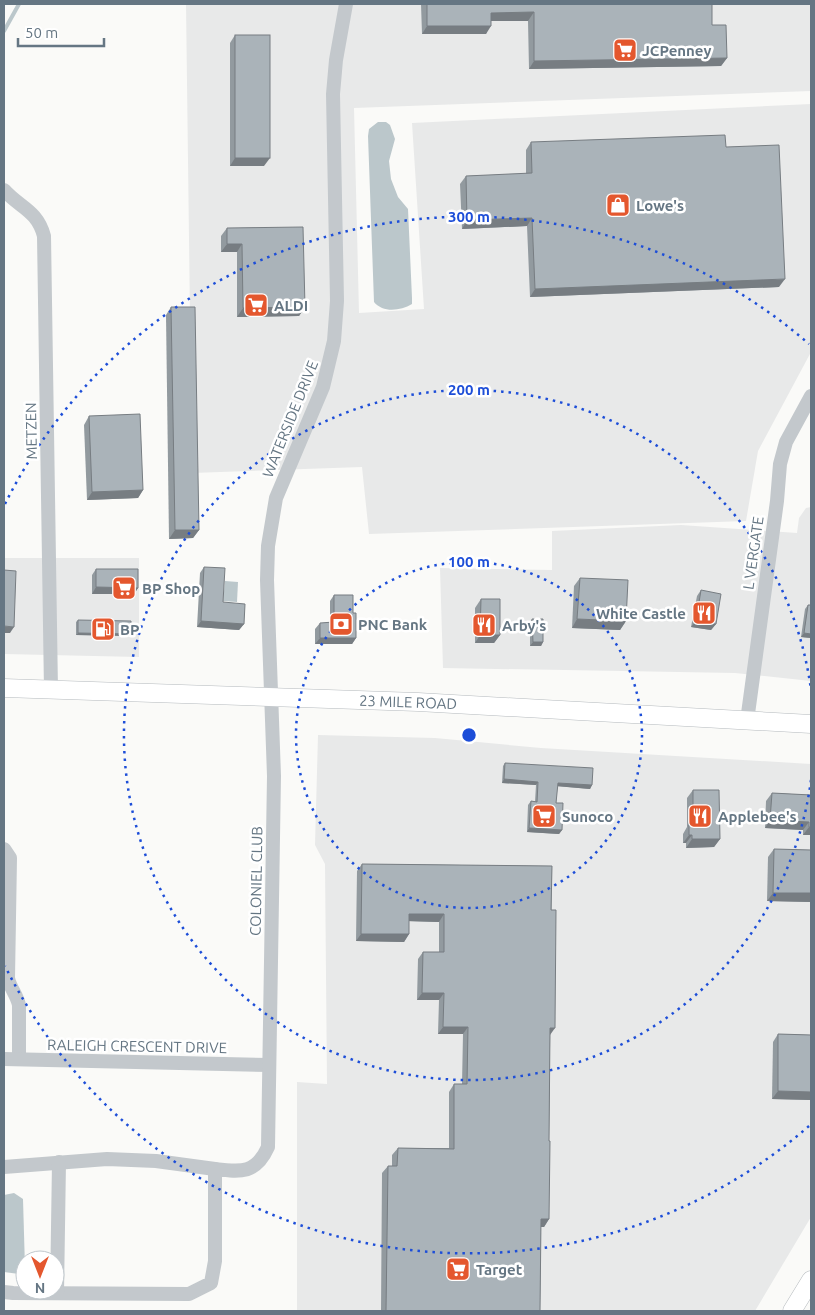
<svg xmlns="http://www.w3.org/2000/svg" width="815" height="1315" font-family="Ubuntu,sans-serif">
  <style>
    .built { fill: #e8e9e9 }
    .water { fill: #bbc7cb }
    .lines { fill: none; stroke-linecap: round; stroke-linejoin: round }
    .stream { stroke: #bbc7cb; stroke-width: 4 }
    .major-casing { stroke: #b5babe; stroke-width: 19 }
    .minor { stroke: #c3c8cc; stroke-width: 14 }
    .major { stroke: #fff; stroke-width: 18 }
    .wall { fill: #929a9f }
    .shaded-wall { fill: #777d82 }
    .building { fill: #aab3b9; stroke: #777d82 }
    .ring { fill: none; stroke: #1d4ed8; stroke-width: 2.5; stroke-dasharray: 2.5 5 }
    .labels { text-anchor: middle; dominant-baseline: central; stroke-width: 5; stroke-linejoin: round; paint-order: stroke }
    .poi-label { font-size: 15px; font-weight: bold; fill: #657683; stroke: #fff; text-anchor: start }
    .street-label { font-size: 15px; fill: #657683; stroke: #fff }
    .centre { fill: #1d4ed8; stroke: #fff; stroke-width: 2.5 }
    .ring-label { font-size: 15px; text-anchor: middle; font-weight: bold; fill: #1d4ed8; stroke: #fff; stroke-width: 5; stroke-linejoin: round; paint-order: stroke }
  </style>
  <rect width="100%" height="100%" fill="#fafaf8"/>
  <g class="built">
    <polygon points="186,4 811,4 811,91 354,108 359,313 424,309 412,123 811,104 811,352 758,451 746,521 369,534 362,467 192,473"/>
    <polygon points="811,507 811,681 735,673 443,668 440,568 552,570 552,531 681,525 797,533 799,518 806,508"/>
    <polygon points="4,558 139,558 139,657 4,654"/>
    <polygon points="318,735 435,738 541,748 811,764 811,1217 755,1311 297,1311 297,1082 327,1084 325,864 315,845"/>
  </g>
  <g class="water">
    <path d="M378 122H386L390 125 395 139 389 161 391 179 398 197 408 209 412 298V304C400 311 383 313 374 302L368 136 369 129Z"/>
    <polygon points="225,581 238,582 237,602 223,601"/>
    <polygon points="14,1193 23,1199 25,1268 19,1274 4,1272 4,1195"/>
  </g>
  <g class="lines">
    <polyline class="stream" points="4,31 19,4"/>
    <g class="major-casing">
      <g id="major">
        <polyline points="4,688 418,702 811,724"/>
        <polyline points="792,1311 811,1280"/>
      </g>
    </g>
    <g class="minor">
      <path d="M4 190C20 208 37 210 44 236L51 690"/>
      <polyline points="747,721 777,501 780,464 786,442 811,396"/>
      <path d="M4 849 10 858 8 978C10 988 17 995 19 1005V1059"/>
      <polyline points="4,1059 269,1065"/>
      <polyline points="4,1167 107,1159 156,1161 215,1169"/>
      <path d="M4 1292 13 1293 189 1294 211 1283 215 1261V1169C241 1172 256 1174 268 1147L274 776 267 580 268 546 276 498 323 387 334 341 337 301 333 94 336 60 346 4"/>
      <polyline points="57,1293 59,1162"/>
    </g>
    <use href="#major" class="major"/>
  </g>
  <g class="wall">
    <polygon points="421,4 712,4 712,25 727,58 721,66 529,69 528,21 491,21 486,34 422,34"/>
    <polygon points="235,35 264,166 230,166 230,43"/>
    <polygon points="531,142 726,147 779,287 530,297 527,226 462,229 460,184 466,176 526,174 526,150"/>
    <polygon points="227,228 305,307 299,316 237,317 237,252 221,252 221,236"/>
    <polygon points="171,307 199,530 193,538 169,539 166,315"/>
    <polygon points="89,416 143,490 138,498 87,500 84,425"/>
    <polygon points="204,567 223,602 244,624 239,630 197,627 200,573"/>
    <polygon points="96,569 138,588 134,594 92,594 92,575"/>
    <polygon points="580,578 626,621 620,630 572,628 574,586"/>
    <polygon points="701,590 716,624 711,630 691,627 697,596"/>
    <polygon points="334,595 353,613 356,638 352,644 315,644 315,629 320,623 330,623 330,601"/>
    <polygon points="481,599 500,635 494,643 475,643 475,608"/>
    <polygon points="808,605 811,638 801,637 805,609"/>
    <polygon points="532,619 543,642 541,646 530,646 530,623"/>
    <polygon points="78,620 130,636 76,635 76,622"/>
    <polygon points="505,763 592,785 590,789 557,786 556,803 562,830 559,834 527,832 528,805 531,801 535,802 536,785 502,783 503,766"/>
    <polygon points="693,790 720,839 714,847 686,848 686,843 683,843 683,834 687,827 687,798"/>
    <polygon points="772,793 811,795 811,835 803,835 803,830 765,828 766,801"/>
    <polygon points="774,849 811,850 811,902 767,901 768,857"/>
    <polygon points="362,864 552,866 549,1141 549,1219 544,1227 541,1227 540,1311 381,1311 382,1173 388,1166 392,1166 392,1155 398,1148 449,1148 449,1092 454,1084 462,1084 463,1034 438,1034 439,1000 417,1000 418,959 423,952 439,952 439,922 409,921 409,934 404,942 356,941 357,871"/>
    <polygon points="778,1034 811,1035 811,1100 772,1099 773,1042"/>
  </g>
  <g class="shaded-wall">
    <polygon points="534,12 528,21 485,21 491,13"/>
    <polygon points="427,26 491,26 486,34 422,34"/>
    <polygon points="727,58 721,66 529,69 534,61"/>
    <polygon points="235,158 270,158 264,166 230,166"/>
    <polygon points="532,218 527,226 462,229 467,220"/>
    <polygon points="227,244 242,244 237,252 221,252"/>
    <polygon points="785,279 779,287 530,297 535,289"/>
    <polygon points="305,307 299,316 237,317 243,308"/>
    <polygon points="143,490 138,498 87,500 92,492"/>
    <polygon points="175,530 199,530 193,538 169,539"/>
    <polygon points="96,587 138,588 134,594 92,594"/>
    <polygon points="577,619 626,621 620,630 572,628"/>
    <polygon points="201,621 244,624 239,630 197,627"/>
    <polygon points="696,621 716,624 711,630 691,627"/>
    <polygon points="4,626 14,627 10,633 4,633"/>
    <polygon points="78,633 131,634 130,636 76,635"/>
    <polygon points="804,633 811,634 811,638 801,637"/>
    <polygon points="480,635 500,635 494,643 475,643"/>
    <polygon points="320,638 356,638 352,644 315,644"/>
    <polygon points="533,642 543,642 541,646 530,646"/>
    <polygon points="504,779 538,782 536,785 502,783"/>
    <polygon points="558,783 592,785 590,789 555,786"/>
    <polygon points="770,820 809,822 803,830 765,828"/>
    <polygon points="809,827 811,827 811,835 803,835"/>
    <polygon points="529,828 562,830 559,834 527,832"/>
    <polygon points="689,835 692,835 686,843 683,843"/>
    <polygon points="692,839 720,839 714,847 686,848"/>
    <polygon points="773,893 811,893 811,902 767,901"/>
    <polygon points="409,914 444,914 439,922 404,921"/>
    <polygon points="361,934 409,934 404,942 356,941"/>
    <polygon points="422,993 444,993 439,1000 417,1000"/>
    <polygon points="443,1027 468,1027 463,1034 438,1034"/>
    <polygon points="550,1028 555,1028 550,1035"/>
    <polygon points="778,1091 811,1092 811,1100 772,1099"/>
    <polygon points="541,1219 549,1219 544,1227 536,1227"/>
  </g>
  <g class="building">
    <polygon points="427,4 712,4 712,25 726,25 727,58 534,61 534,12 491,13 491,26 427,26"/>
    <rect x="235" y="35" width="35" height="123"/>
    <polygon points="725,135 726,147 779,145 785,279 535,289 532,218 467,220 466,176 532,173 531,142"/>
    <polygon points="303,227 305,307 243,308 242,244 227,244 227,228"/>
    <polygon points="171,307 195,307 199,530 175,530"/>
    <polygon points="140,414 143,490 92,492 89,416"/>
    <polygon points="204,567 225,568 223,602 245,604 244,624 201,621"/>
    <polygon points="96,569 138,569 138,588 96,587"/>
    <polygon points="4,570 16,571 14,627 4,626"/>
    <polygon points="580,578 628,580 626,621 577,619"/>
    <polygon points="701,590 721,594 716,624 696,621"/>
    <polygon points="334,595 353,595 353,613 356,613 356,638 320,638 320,623 334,622"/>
    <polygon points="481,599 500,599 500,635 480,635"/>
    <polygon points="808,605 811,605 811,634 804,633"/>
    <polygon points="532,619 543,619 543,642 533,642"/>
    <polygon points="78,620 131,621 131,634 78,633"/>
    <polygon points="505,763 593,768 592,785 558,783 556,803 563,803 562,830 529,828 531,801 537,802 538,782 504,779"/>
    <polygon points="693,790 719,790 720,839 692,839 692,835 689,835 689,825 693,825"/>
    <polygon points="772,793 811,795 811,827 809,827 809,822 770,820"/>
    <polygon points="774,849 811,850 811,893 773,893"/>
    <polygon points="362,864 552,866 551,910 556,910 555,1028 550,1028 549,1141 550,1141 549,1219 541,1219 540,1311 386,1311 388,1166 397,1166 398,1148 454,1149 454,1084 467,1084 468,1027 443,1027 444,993 422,993 423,952 444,952 444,914 409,914 409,934 361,934"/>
    <polygon points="778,1034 811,1035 811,1092 778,1091"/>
  </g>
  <g class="ring">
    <circle cx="469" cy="735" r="173"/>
    <path d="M811 780A345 345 0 1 1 811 690"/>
    <path d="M809 1126A518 518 0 0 1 5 966M5 504A518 518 0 0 1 809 344"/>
  </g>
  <defs>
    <g id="supermarket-square" transform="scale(1.25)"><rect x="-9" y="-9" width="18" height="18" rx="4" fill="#e4572e" stroke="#fff"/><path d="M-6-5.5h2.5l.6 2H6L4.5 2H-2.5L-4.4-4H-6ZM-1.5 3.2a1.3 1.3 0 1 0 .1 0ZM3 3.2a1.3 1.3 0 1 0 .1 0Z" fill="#fff"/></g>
    <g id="shop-square" transform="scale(1.25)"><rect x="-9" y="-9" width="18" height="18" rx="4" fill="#e4572e" stroke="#fff"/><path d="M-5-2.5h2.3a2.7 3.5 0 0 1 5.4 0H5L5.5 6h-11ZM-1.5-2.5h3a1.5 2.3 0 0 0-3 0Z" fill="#fff"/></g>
    <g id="restaurant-square" transform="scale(1.25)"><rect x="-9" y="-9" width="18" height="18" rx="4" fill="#e4572e" stroke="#fff"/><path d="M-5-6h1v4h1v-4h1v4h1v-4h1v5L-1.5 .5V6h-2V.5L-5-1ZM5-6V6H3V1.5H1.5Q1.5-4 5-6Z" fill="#fff"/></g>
    <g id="bank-square" transform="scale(1.25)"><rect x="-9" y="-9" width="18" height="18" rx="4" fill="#e4572e" stroke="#fff"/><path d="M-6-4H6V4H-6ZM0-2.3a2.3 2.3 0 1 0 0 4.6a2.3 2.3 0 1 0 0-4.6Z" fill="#fff"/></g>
    <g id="fuel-square" transform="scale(1.25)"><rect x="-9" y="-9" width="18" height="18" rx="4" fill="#e4572e" stroke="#fff"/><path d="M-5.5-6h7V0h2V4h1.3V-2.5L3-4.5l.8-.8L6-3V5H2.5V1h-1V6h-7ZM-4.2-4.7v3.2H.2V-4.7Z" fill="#fff"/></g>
  </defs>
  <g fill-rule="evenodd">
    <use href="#supermarket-square" x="625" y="50"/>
    <use href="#shop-square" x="618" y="205"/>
    <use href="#supermarket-square" x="256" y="305"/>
    <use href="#supermarket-square" x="124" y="588"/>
    <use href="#restaurant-square" x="704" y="613"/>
    <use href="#bank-square" x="341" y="624"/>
    <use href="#restaurant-square" x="484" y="625"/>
    <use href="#fuel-square" x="103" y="629"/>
    <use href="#supermarket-square" x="544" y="816"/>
    <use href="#restaurant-square" x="700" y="816"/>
    <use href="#supermarket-square" x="458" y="1269"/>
  </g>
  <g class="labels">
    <g class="poi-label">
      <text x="642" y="50">JCPenney</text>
      <text x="636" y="205">Lowe's</text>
      <text x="274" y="305">ALDI</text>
      <text x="142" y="588">BP Shop</text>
      <text x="686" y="613" text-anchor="end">White Castle</text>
      <text x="358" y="624">PNC Bank</text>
      <text x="502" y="625">Arby's</text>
      <text x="120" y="629">BP</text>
      <text x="562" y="816">Sunoco</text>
      <text x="718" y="816">Applebee's</text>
      <text x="476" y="1269">Target</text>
    </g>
    <g class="street-label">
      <text transform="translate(290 419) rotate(-68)">WATERSIDE DRIVE</text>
      <text transform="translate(31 431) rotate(-91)">METZEN</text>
      <text transform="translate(753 553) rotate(-82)">L VERGATE</text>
      <text transform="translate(408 702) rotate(2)">23 MILE ROAD</text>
      <text transform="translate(256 881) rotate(-89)">COLONIEL CLUB</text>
      <text transform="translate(137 1046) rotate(1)">RALEIGH CRESCENT DRIVE</text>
    </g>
  </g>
  <circle cx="469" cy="735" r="8" class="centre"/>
  <g class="ring-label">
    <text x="469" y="222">300 m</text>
    <text x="469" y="395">200 m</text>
    <text x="469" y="567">100 m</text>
  </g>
  <rect width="815" height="1315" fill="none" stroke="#657683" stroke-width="10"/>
  <g transform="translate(40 1275) rotate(180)"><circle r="24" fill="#ffffff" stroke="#c1c8cd"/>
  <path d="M0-4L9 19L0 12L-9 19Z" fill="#e4572e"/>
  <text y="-8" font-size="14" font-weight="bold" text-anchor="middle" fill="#657683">N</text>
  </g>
  <path d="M18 38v8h86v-8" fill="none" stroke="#657683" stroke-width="2.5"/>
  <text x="25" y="38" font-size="15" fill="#657683" stroke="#ffffff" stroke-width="4" paint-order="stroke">50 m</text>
</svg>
